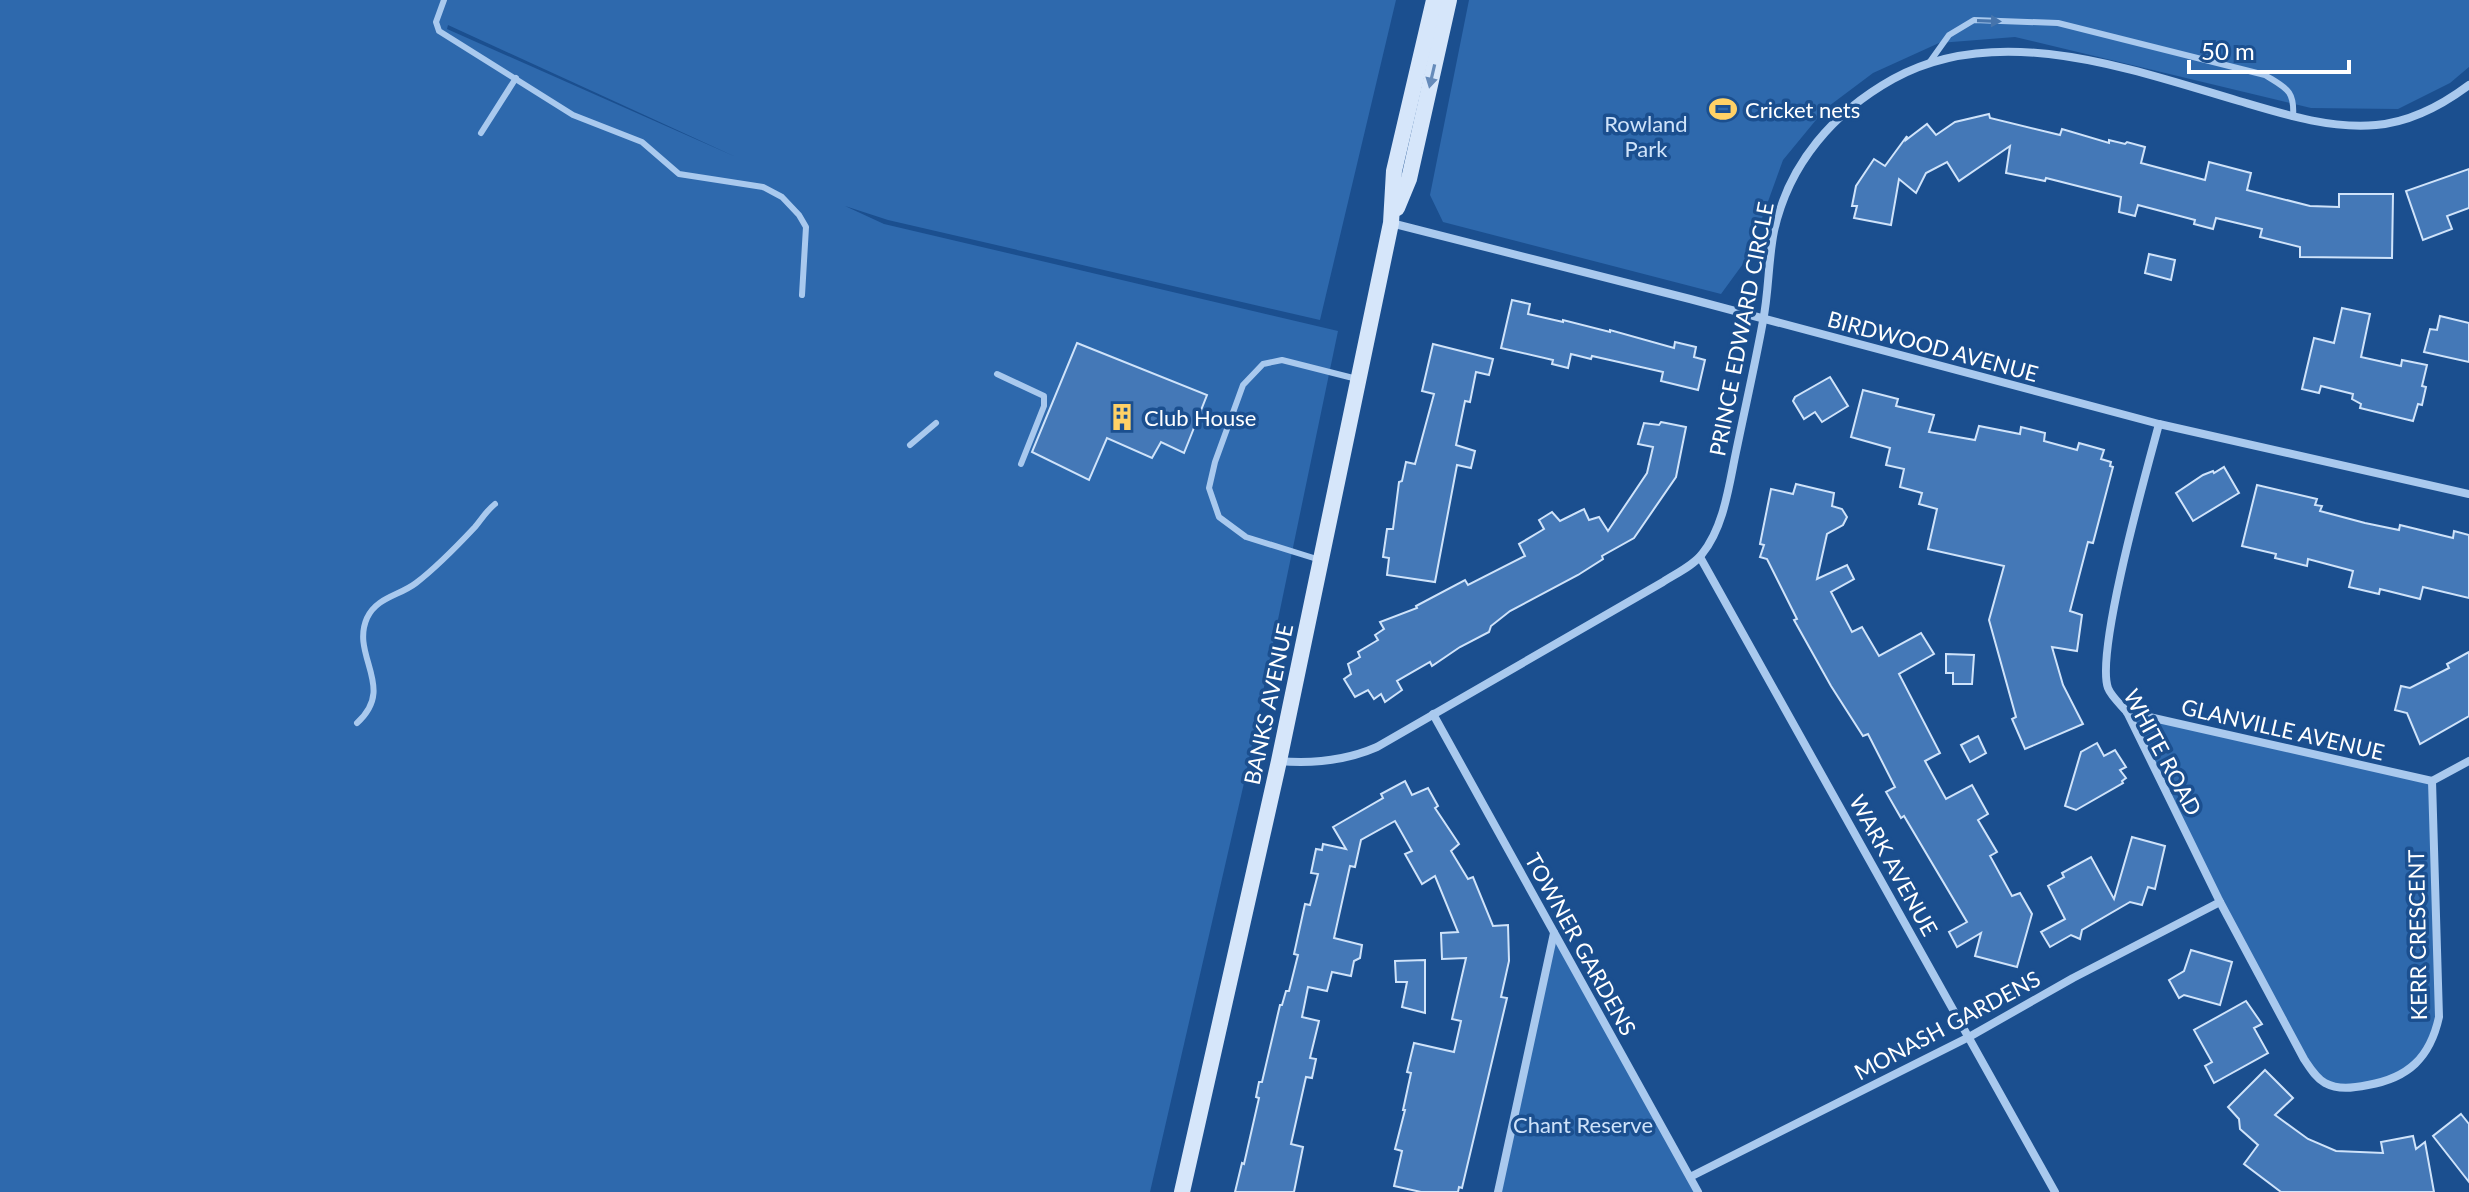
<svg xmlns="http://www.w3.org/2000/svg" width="2469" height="1192" font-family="Lato,sans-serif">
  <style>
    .green { fill: #2e69ad; fill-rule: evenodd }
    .building { fill: #4478b7; stroke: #cfe3fa; stroke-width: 2 }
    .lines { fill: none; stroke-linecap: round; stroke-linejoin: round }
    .lane { stroke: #a9c9ee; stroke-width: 6 }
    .street { stroke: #a9c9ee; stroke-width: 8 }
    .secondary { stroke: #d6e6fa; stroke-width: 16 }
    .oneway { fill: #4674ac }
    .oneway2 { fill: #668bba }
    .labels { text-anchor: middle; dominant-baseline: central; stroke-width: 7; stroke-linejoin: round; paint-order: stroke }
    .poi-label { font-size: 22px; fill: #fff; stroke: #1b4f8f; text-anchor: start }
    .park-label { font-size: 22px; fill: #cfe3fa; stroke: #1b4f8f }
    .street-label { font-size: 22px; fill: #fff; stroke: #1b4f8f }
  </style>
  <rect width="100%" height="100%" fill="#1b4f8f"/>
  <g class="green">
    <path d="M0 0H1396L1320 320 888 220 845 206 884 224 1338 331 1244 783 1150 1192H0ZM448 25 736 157 447 29Z"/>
    <polygon points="1469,0 2469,0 2469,67 2450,83 2398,109 2311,108 2015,37 1939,43 1873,73 1825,109 1783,160 1748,257 1721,294 1443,222 1430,195"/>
    <polygon points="2127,712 2432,781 2439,1017 2426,1050 2397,1078 2354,1088 2326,1084 2304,1059"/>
    <polygon points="1554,933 1698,1192 1498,1192"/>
  </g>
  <g class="building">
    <polygon points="1989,114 1990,118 2060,135 2062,129 2109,143 2109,140 2125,144 2127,142 2145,147 2141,163 2205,180 2209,162 2251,173 2247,190 2310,206 2339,207 2339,194 2393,194 2392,258 2300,257 2300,247 2260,237 2262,229 2216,218 2213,229 2194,224 2195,220 2138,205 2135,216 2119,212 2121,197 2046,178 2045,181 2006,173 2010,146 1959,181 1947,162 1926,173 1916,193 1899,179 1891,225 1854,218 1857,206 1852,206 1856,186 1874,159 1885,166 1907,136 1906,140 1927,124 1936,135 1955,122"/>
    <polygon points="2469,169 2469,208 2447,216 2452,229 2423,240 2406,191"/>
    <polygon points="2149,254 2175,260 2171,280 2145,273"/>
    <polygon points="1512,300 1530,304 1528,314 1563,322 1563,320 1610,332 1610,330 1674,348 1675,342 1696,347 1694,357 1705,360 1698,390 1661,381 1663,372 1592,356 1591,359 1571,354 1568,368 1552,364 1553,360 1501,348"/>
    <polygon points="2342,308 2370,314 2361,357 2401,366 2402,360 2427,365 2422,386 2426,387 2422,405 2418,404 2413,421 2360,408 2361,404 2352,399 2353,394 2321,386 2319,393 2302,389 2314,338 2334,343"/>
    <polygon points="2440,316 2469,323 2469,362 2424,352 2430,329 2437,330"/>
    <polygon points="1077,343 1207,395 1184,453 1161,442 1152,458 1107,438 1089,480 1032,452"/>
    <polygon points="1433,344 1493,359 1489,375 1476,372 1470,402 1465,401 1456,445 1475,451 1471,468 1457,465 1435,582 1387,575 1389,558 1383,557 1387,529 1393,529 1399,482 1402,481 1406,462 1415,464 1434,394 1422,391"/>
    <polygon points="1830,377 1848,406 1822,422 1815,412 1804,419 1793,401 1795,397"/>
    <polygon points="1863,390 1898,399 1896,406 1934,415 1929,432 1975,440 1979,426 2020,434 2021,427 2045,433 2044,441 2077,450 2079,443 2104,450 2101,459 2111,462 2110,466 2113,467 2093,543 2088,542 2070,611 2082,615 2077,651 2052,647 2063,685 2083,724 2025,749 2012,719 2016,717 1989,620 2004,566 1928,549 1937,509 1919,504 1922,493 1900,487 1904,469 1886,465 1890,448 1851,437"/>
    <polygon points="1661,422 1686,427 1676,477 1634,538 1602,556 1603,559 1578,575 1510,611 1491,626 1489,632 1460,647 1432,666 1430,662 1397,681 1402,690 1385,702 1381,694 1374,699 1368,690 1355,697 1344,679 1351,674 1348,664 1360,657 1358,652 1378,640 1375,635 1384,629 1380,622 1417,608 1416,606 1465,580 1468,585 1525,556 1519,544 1544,529 1539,520 1552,512 1560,521 1584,509 1589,520 1599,517 1608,531 1647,473 1653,447 1638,444 1644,423 1659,425"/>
    <polygon points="2224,467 2239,493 2193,521 2176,493 2203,475 2213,471 2214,473"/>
    <polygon points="1796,484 1834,493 1832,506 1842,509 1847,517 1843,525 1827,534 1817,579 1847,565 1854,579 1831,592 1852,632 1862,627 1879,656 1921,633 1934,654 1899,674 1940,753 1925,761 1946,799 1972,785 1988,814 1978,820 1997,852 1990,856 2012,896 2020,893 2032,914 2017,967 1975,956 1981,933 1957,947 1949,932 1967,922 1904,816 1901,818 1886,792 1895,787 1868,734 1863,736 1831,686 1794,620 1797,619 1767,559 1760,557 1764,545 1760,544 1771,489 1793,494"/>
    <polygon points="2257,485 2317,499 2315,505 2322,506 2320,511 2365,523 2399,530 2400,525 2453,538 2454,531 2469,535 2469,598 2423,587 2420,599 2380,589 2379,594 2349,587 2353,571 2308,559 2307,566 2275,558 2276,554 2242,546"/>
    <polygon points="2469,652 2469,716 2420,744 2407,713 2395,710 2401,686 2410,688 2449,668 2447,664"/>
    <polygon points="1946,654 1974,655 1972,684 1953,684 1953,673 1946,673"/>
    <polygon points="1978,736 1986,753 1970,762 1961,745"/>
    <polygon points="2097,743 2104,756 2115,750 2126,767 2120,770 2126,778 2122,781 2123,783 2076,810 2065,806 2081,752"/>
    <polygon points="1405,781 1412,795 1428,788 1438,806 1435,808 1459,844 1451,851 1468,879 1473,877 1493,926 1508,925 1509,961 1501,997 1507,998 1462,1188 1459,1187 1458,1192 1421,1192 1394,1186 1402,1151 1395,1149 1405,1110 1403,1110 1411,1073 1407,1072 1414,1043 1454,1052 1461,1021 1452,1019 1466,958 1442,959 1441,933 1458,932 1435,876 1422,884 1405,854 1412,851 1395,821 1361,840 1355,867 1350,866 1334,938 1362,945 1360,958 1354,961 1351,976 1332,972 1327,991 1308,987 1302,1017 1319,1021 1310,1058 1316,1059 1312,1078 1306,1077 1291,1144 1303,1147 1294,1192 1235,1192 1242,1163 1244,1164 1259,1098 1256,1097 1259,1082 1262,1082 1280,1005 1282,1005 1286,991 1289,991 1298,955 1294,954 1305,904 1310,905 1318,874 1311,873 1316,849 1322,850 1323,844 1346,849 1333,827 1383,798 1381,794"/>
    <polygon points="2132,837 2165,846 2155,889 2148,887 2142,905 2130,902 2082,930 2080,939 2071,935 2050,947 2041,932 2065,919 2048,886 2064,877 2062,873 2091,857 2114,899"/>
    <polygon points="2191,950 2232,962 2220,1005 2184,995 2179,998 2169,980 2184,971"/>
    <polygon points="1425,960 1425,1013 1402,1007 1407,982 1396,982 1395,961"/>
    <polygon points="2246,1001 2262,1024 2254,1028 2268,1053 2214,1083 2205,1066 2212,1062 2194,1030"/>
    <polygon points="2265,1070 2293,1098 2275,1115 2308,1139 2336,1151 2383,1153 2381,1142 2413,1136 2416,1149 2425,1142 2434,1192 2281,1192 2244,1164 2258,1145 2240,1129 2239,1119 2228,1107"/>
    <polygon points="2461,1114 2469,1124 2469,1182 2433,1136"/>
  </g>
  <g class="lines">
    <g class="lane">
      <polyline points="444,0 436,22 439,31 573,115 642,142 679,174 763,187 782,197 799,215 806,227 802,295"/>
      <path d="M1929 63 1949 35 1974 20 2058 23 2265 75C2286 88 2295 90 2293 117"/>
      <polyline points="481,133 516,78"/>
      <polyline points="997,374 1044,396 1044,406 1021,464"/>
      <polyline points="910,445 936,423"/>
      <polyline points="1320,560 1246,537 1219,517 1209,488 1215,462 1243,385 1263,364 1282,360 1357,379"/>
      <path d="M357 723C397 687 350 656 367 618 377 597 399 596 416 583 433 570 460 543 475 527 482 519 486 511 495 504"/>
    </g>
    <g class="street">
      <polyline points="1391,223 1690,299 2159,424 2469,494"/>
      <path d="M2159 424C2147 469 2095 652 2108 688 2111 696 2121 705 2127 712L2220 902 2304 1059C2310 1068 2316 1078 2325 1083 2338 1090 2353 1088 2368 1085 2408 1078 2430 1058 2439 1017L2432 781"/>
      <polyline points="1700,557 2055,1192"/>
      <polyline points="2127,712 2432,781"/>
      <polyline points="1433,714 1698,1192"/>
      <path d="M1279 761C1314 764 1345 761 1377 747L1663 582C1675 574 1693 566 1702 554 1724 527 1729 485 1736 452 1745 408 1755 365 1763 321 1769 291 1768 261 1774 231 1789 163 1834 112 1893 79 1998 20 2133 70 2239 101 2283 114 2329 129 2376 125 2411 122 2441 106 2469 85"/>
      <polyline points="2432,781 2469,761"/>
      <polyline points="1690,1177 1969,1037 2073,978 2220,902"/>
      <polyline points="1498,1192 1554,933"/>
    </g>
    <g class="secondary">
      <polyline points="1397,208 1409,179 1449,0"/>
      <polyline points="1182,1192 1279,761 1391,223 1394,171 1434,0"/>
    </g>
  </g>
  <defs><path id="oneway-solid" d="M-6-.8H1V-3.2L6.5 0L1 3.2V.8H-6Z" transform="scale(2)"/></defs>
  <use class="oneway" href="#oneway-solid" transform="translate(1989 21) rotate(2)"/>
  <use class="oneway2" href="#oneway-solid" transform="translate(1432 76) rotate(103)"/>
  <defs>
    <g id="stadium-bare" transform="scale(2.16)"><path d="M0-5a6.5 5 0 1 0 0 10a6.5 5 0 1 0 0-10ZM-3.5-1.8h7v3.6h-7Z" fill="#ffd166" stroke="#1b4f8f" stroke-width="2.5" paint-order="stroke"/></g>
    <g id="building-bare" transform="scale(2.16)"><path d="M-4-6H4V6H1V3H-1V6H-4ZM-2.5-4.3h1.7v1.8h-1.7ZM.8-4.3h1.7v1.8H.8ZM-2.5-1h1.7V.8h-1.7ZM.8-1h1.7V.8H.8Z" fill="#ffd166" stroke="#1b4f8f" stroke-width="2.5" paint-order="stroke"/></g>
  </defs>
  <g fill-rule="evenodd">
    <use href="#stadium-bare" x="1723" y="109"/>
    <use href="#building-bare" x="1122" y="417"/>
  </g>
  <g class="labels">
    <g class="poi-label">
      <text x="1745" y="109">Cricket nets</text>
      <text x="1144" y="417">Club House</text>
    </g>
    <g class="park-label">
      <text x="1646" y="123">Rowland<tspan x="1646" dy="25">Park</tspan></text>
      <text x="1583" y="1124">Chant Reserve</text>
    </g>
    <g class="street-label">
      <text transform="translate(1741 329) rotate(-79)">PRINCE EDWARD CIRCLE</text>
      <text transform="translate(1933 346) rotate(15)">BIRDWOOD AVENUE</text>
      <text transform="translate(1268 704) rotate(-78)">BANKS AVENUE</text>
      <text transform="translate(2283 729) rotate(13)">GLANVILLE AVENUE</text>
      <text transform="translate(2163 752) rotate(62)">WHITE ROAD</text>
      <text transform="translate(1894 865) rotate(61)">WARK AVENUE</text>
      <text transform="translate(2417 935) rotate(-91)">KERR CRESCENT</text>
      <text transform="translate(1581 944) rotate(61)">TOWNER GARDENS</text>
      <text transform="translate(1947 1025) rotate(-28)">MONASH GARDENS</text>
    </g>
  </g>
  <path d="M2189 60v12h160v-12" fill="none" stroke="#ffffff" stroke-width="4"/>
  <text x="2201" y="60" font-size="24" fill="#ffffff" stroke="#1b4f8f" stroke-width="6" paint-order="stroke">50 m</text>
</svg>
